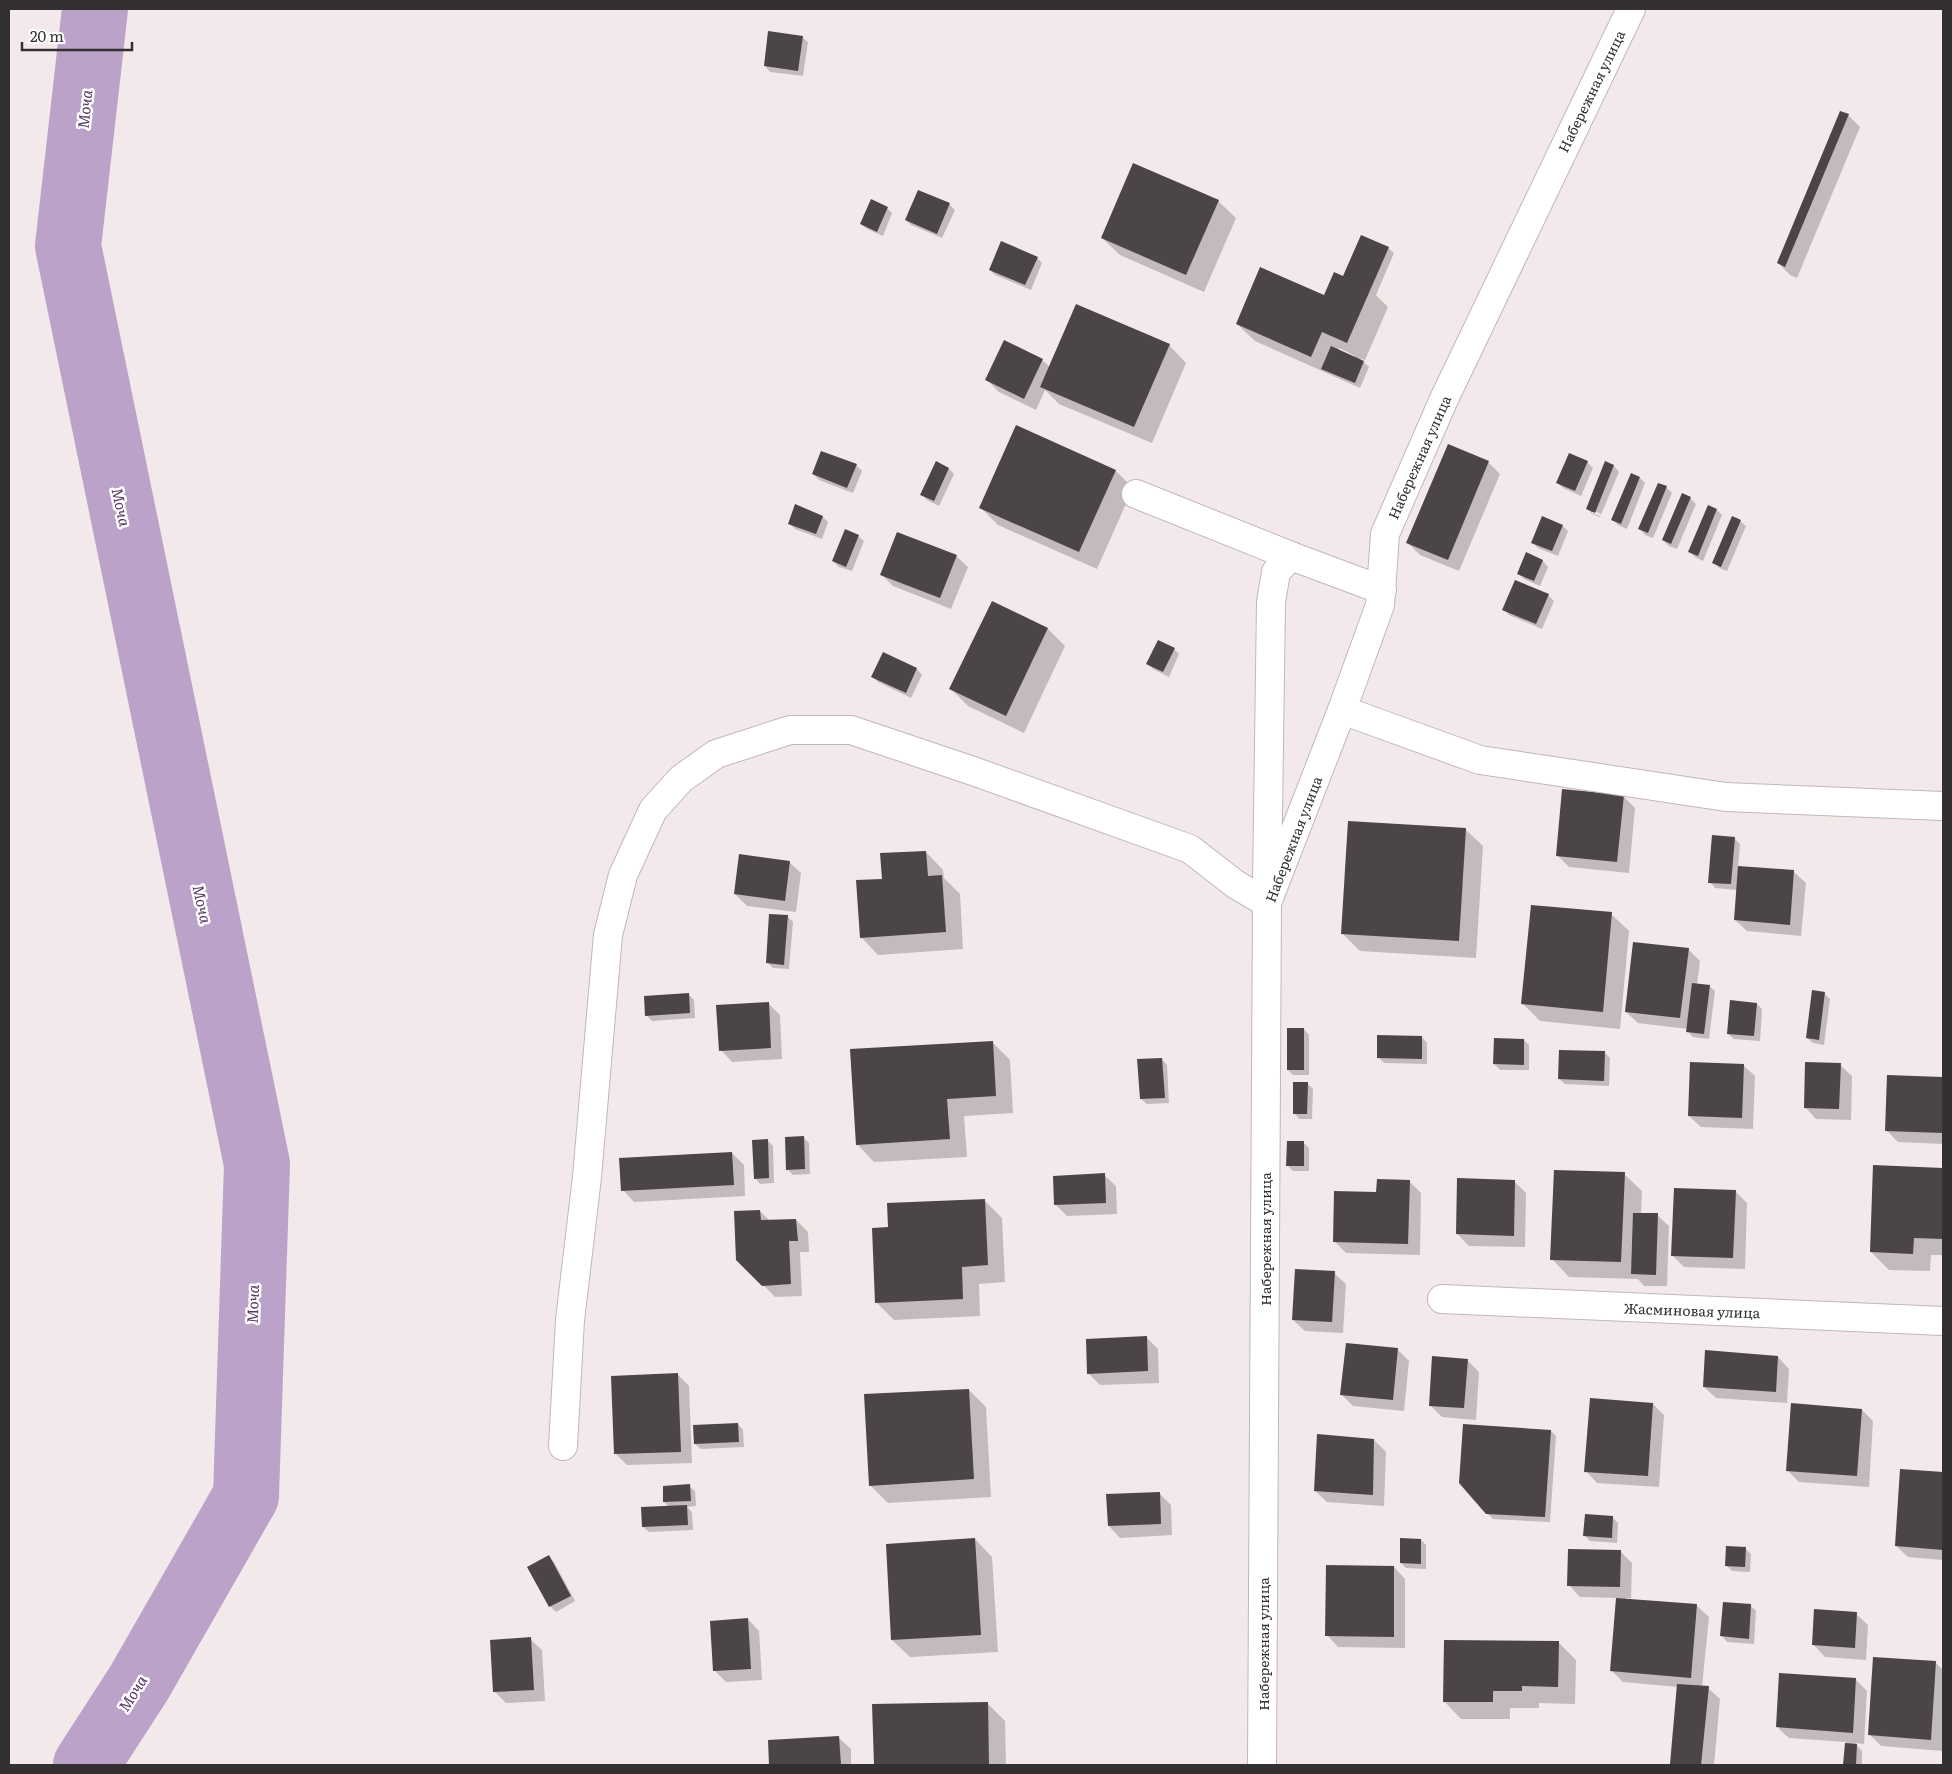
<svg xmlns="http://www.w3.org/2000/svg" width="1952" height="1774" font-family="Literata,serif">
  <style>
    .shadow { fill: #0003; fill-rule: evenodd }
    .lines { fill: none; stroke-linecap: round; stroke-linejoin: round }
    .river { stroke: #bba2c9; stroke-width: 66 }
    .building { fill: #4b4448 }
    .minor-casing { stroke: #c1b7b8; stroke-width: 30 }
    .minor { stroke: #fff; stroke-width: 28 }
    .labels { text-anchor: middle; dominant-baseline: central; stroke-width: 5; stroke-linejoin: round; paint-order: stroke }
    .street-label { font-size: 14px; fill: #343031; stroke: #fff }
    .water-label { font-size: 15px; font-style: italic; fill: #583669; stroke: #fff }
  </style>
  <rect width="100%" height="100%" fill="#f3e9ea"/>
  <g class="shadow">
    <polygon points="802,37 808,42 803,76 770,72 765,66"/>
    <polygon points="1848,115 1860,127 1797,278 1790,275 1778,263"/>
    <polygon points="1218,201 1236,218 1204,292 1120,255 1102,238"/>
    <polygon points="949,204 955,210 942,238 911,225 906,220"/>
    <polygon points="887,208 892,213 883,236 867,229 861,224"/>
    <path d="M1388 248 1394 253 1376 295 1388 307 1365 360 1359 358 1369 367 1360 388 1255 341 1237 324 1325 296ZM1339 348 1355 356 1354 358 1338 351Z"/>
    <polygon points="1037,258 1042,263 1031,290 995,275 990,270"/>
    <polygon points="1169,345 1186,363 1152,443 1059,404 1045,390 1036,410 999,392 987,380 1042,360 1050,367"/>
    <polygon points="1017,427 1116,471 1133,488 1097,569 998,525 981,508"/>
    <polygon points="1449,445 1488,462 1500,474 1459,571 1420,555 1408,543"/>
    <polygon points="1587,462 1593,468 1581,496 1563,488 1558,483"/>
    <polygon points="937,463 949,469 954,474 939,506 927,500 922,494"/>
    <path d="M1606 463 1614 466 1619 472 1600 517 1592 514 1587 508ZM1592 510 1601 514 1600 516 1592 513Z"/>
    <polygon points="856,465 862,471 853,493 819,480 813,474"/>
    <polygon points="1640,478 1645,483 1627,529 1618,525 1613,520"/>
    <polygon points="1659,484 1667,488 1672,493 1653,538 1645,535 1640,529"/>
    <polygon points="1690,498 1696,504 1677,549 1669,546 1663,540"/>
    <polygon points="1717,510 1722,515 1703,561 1695,557 1690,552"/>
    <polygon points="823,517 828,522 822,539 795,529 789,523"/>
    <polygon points="1740,521 1746,526 1727,571 1719,568 1713,562"/>
    <polygon points="1563,526 1568,531 1558,556 1538,548 1532,542"/>
    <polygon points="858,536 864,541 852,571 839,567 833,561"/>
    <polygon points="1526,554 1543,561 1548,567 1540,586 1524,579 1518,573"/>
    <polygon points="956,556 968,567 951,609 893,586 881,574"/>
    <polygon points="1548,595 1554,601 1542,629 1509,615 1504,610"/>
    <polygon points="1048,629 1065,646 1024,733 968,706 951,689"/>
    <polygon points="1174,649 1179,654 1169,677 1153,669 1147,664"/>
    <polygon points="884,654 917,669 922,675 911,698 878,682 873,677"/>
    <polygon points="1623,796 1635,808 1629,873 1569,867 1557,855"/>
    <polygon points="1465,829 1483,846 1476,958 1360,951 1342,933"/>
    <polygon points="1734,838 1740,844 1738,867 1794,872 1806,883 1801,936 1747,931 1735,920 1737,890 1715,888 1710,882"/>
    <polygon points="926,852 943,870 944,878 960,894 963,949 878,955 861,937 883,880"/>
    <polygon points="789,862 801,873 796,912 747,906 735,894"/>
    <polygon points="1611,914 1629,931 1620,1029 1540,1021 1523,1004"/>
    <polygon points="787,916 793,922 789,969 773,968 767,962"/>
    <polygon points="1688,949 1700,961 1697,985 1709,986 1715,991 1709,1039 1693,1037 1687,1031 1688,1029 1638,1023 1626,1012"/>
    <polygon points="1824,993 1830,999 1824,1045 1813,1043 1807,1038"/>
    <polygon points="689,995 694,1000 695,1018 652,1021 646,1015"/>
    <polygon points="768,1003 780,1015 782,1059 732,1062 721,1050"/>
    <polygon points="1757,1004 1762,1009 1760,1041 1734,1039 1728,1034"/>
    <polygon points="1304,1029 1309,1035 1309,1075 1293,1075 1288,1070"/>
    <polygon points="1422,1037 1427,1043 1427,1064 1384,1063 1378,1057"/>
    <polygon points="1524,1040 1529,1045 1529,1070 1500,1070 1494,1064"/>
    <polygon points="992,1042 1010,1060 1013,1113 964,1116 967,1157 874,1162 857,1144"/>
    <polygon points="1605,1053 1610,1058 1609,1086 1565,1084 1559,1079"/>
    <polygon points="1162,1059 1167,1065 1169,1103 1147,1104 1141,1099"/>
    <polygon points="1743,1065 1755,1076 1753,1129 1701,1127 1689,1116"/>
    <polygon points="1840,1065 1852,1076 1851,1120 1816,1119 1805,1107"/>
    <polygon points="1888,1076 1943,1078 1943,1144 1898,1142 1886,1130"/>
    <polygon points="1307,1083 1313,1089 1312,1119 1299,1119 1294,1113"/>
    <polygon points="803,1137 809,1143 810,1174 793,1175 787,1169"/>
    <polygon points="767,1140 773,1146 774,1183 760,1184 755,1178"/>
    <polygon points="1303,1142 1309,1148 1309,1171 1293,1171 1288,1166"/>
    <polygon points="732,1153 744,1165 745,1196 634,1202 623,1190"/>
    <polygon points="1874,1167 1943,1170 1943,1255 1931,1255 1930,1271 1889,1270 1871,1252"/>
    <polygon points="1624,1174 1642,1191 1641,1214 1657,1215 1669,1226 1667,1286 1644,1286 1638,1279 1569,1277 1552,1259"/>
    <polygon points="1104,1175 1116,1186 1117,1214 1067,1216 1056,1205"/>
    <polygon points="1409,1181 1421,1193 1420,1255 1346,1253 1335,1242 1377,1193"/>
    <polygon points="1514,1181 1526,1193 1525,1247 1469,1246 1457,1234"/>
    <polygon points="1735,1191 1747,1203 1745,1269 1684,1267 1672,1255"/>
    <polygon points="985,1201 1002,1218 1005,1282 979,1284 980,1316 894,1320 876,1302 889,1228"/>
    <polygon points="760,1211 770,1221 796,1220 808,1232 809,1252 800,1252 802,1296 775,1297 738,1259"/>
    <polygon points="1334,1273 1346,1284 1343,1333 1305,1331 1293,1320"/>
    <polygon points="1146,1337 1158,1349 1159,1383 1100,1385 1088,1373"/>
    <polygon points="1397,1349 1409,1361 1404,1411 1353,1406 1341,1394"/>
    <polygon points="1778,1357 1789,1369 1787,1403 1716,1398 1704,1387"/>
    <polygon points="1467,1360 1479,1372 1476,1420 1442,1417 1430,1405"/>
    <polygon points="677,1374 689,1386 692,1463 627,1465 615,1453"/>
    <polygon points="969,1390 986,1407 991,1497 888,1503 870,1485"/>
    <polygon points="1653,1404 1664,1415 1659,1487 1597,1483 1586,1471"/>
    <polygon points="1862,1410 1873,1421 1869,1487 1799,1482 1788,1471"/>
    <polygon points="738,1424 743,1430 744,1447 701,1449 695,1444"/>
    <polygon points="1551,1431 1556,1436 1550,1522 1493,1519 1487,1513"/>
    <polygon points="1374,1440 1386,1452 1384,1506 1327,1502 1315,1491"/>
    <polygon points="1901,1471 1943,1474 1943,1560 1908,1557 1896,1546"/>
    <polygon points="689,1486 695,1491 696,1506 687,1507 692,1512 693,1530 649,1532 643,1527 670,1507 664,1502"/>
    <polygon points="1159,1493 1171,1505 1172,1535 1120,1538 1109,1526"/>
    <polygon points="1613,1518 1618,1523 1617,1543 1590,1541 1584,1535"/>
    <polygon points="975,1539 992,1557 998,1652 910,1657 892,1640"/>
    <polygon points="1421,1540 1426,1545 1426,1569 1406,1568 1401,1563"/>
    <polygon points="1745,1548 1751,1554 1750,1572 1732,1571 1726,1565"/>
    <polygon points="1620,1551 1632,1563 1631,1598 1626,1598 1626,1600 1697,1606 1709,1617 1702,1687 1708,1688 1720,1699 1714,1765 1673,1765 1671,1763 1678,1687 1623,1682 1611,1670 1618,1598 1580,1597 1569,1585"/>
    <polygon points="548,1556 554,1562 575,1601 556,1612 550,1606"/>
    <polygon points="1394,1567 1405,1579 1405,1648 1338,1647 1327,1635"/>
    <polygon points="1724,1604 1751,1606 1756,1611 1754,1644 1727,1642 1722,1636"/>
    <polygon points="1856,1614 1868,1625 1866,1660 1825,1657 1814,1645"/>
    <polygon points="748,1619 759,1631 762,1680 726,1682 714,1670"/>
    <polygon points="530,1639 542,1650 545,1701 506,1703 494,1691"/>
    <polygon points="1558,1642 1576,1660 1575,1704 1539,1703 1539,1708 1510,1708 1510,1719 1461,1719 1444,1701"/>
    <polygon points="1936,1663 1943,1670 1943,1751 1881,1746 1870,1735"/>
    <polygon points="1856,1680 1867,1691 1864,1744 1855,1743 1862,1751 1862,1765 1845,1765 1846,1742 1789,1738 1777,1727"/>
    <polygon points="987,1703 1005,1721 1006,1765 875,1765 873,1706"/>
    <polygon points="839,1738 851,1749 851,1765 771,1765 769,1742"/>
  </g>
  <g class="lines">
    <polyline class="river" points="86,1765 139,1683 246,1496 257,1164 68,246 95,9"/>
  </g>
  <g class="building">
    <polygon points="768,31 803,36 798,71 764,66"/>
    <polygon points="1840,111 1849,114 1785,267 1777,263"/>
    <polygon points="1133,163 1219,200 1186,275 1101,238"/>
    <polygon points="918,190 950,203 937,234 905,220"/>
    <polygon points="871,199 888,207 877,232 860,224"/>
    <polygon points="1361,235 1389,247 1347,343 1322,332 1311,357 1236,324 1260,267 1324,295 1334,272 1343,276"/>
    <polygon points="1001,241 1038,257 1025,285 989,270"/>
    <polygon points="1076,304 1170,344 1134,427 1040,387"/>
    <polygon points="1004,340 1043,359 1024,399 985,380"/>
    <polygon points="1331,346 1364,361 1355,383 1321,369"/>
    <polygon points="1016,425 1116,470 1079,552 979,508"/>
    <polygon points="1448,444 1489,461 1448,560 1406,543"/>
    <polygon points="821,451 857,464 847,488 812,474"/>
    <polygon points="1569,453 1588,461 1575,491 1556,483"/>
    <polygon points="936,461 949,468 934,501 920,495"/>
    <polygon points="1605,461 1614,465 1595,513 1586,509"/>
    <polygon points="1631,473 1640,477 1621,524 1611,520"/>
    <polygon points="1658,483 1667,486 1648,533 1638,529"/>
    <polygon points="1682,493 1691,497 1671,544 1662,540"/>
    <polygon points="795,504 823,516 816,534 788,524"/>
    <polygon points="1708,505 1717,509 1698,556 1688,552"/>
    <polygon points="1542,516 1563,525 1552,551 1531,543"/>
    <polygon points="1732,516 1741,520 1721,567 1712,563"/>
    <polygon points="845,529 859,535 846,567 832,561"/>
    <polygon points="897,532 957,555 940,598 880,575"/>
    <polygon points="1526,552 1543,560 1534,581 1517,574"/>
    <polygon points="1515,580 1549,594 1536,624 1502,610"/>
    <polygon points="992,601 1048,628 1006,716 949,689"/>
    <polygon points="1158,640 1175,648 1163,672 1146,664"/>
    <polygon points="883,652 917,668 906,693 871,677"/>
    <polygon points="1562,789 1624,795 1617,862 1556,856"/>
    <polygon points="1348,821 1466,828 1459,941 1341,934"/>
    <polygon points="1712,835 1735,837 1731,884 1708,883"/>
    <polygon points="926,851 928,876 942,875 946,932 860,938 856,880 882,879 880,853"/>
    <polygon points="739,854 790,861 785,901 734,894"/>
    <polygon points="1738,866 1794,870 1790,925 1734,920"/>
    <polygon points="1531,905 1612,912 1603,1012 1521,1004"/>
    <polygon points="769,914 788,915 784,965 766,963"/>
    <polygon points="1633,942 1689,948 1680,1018 1625,1012"/>
    <polygon points="1692,983 1710,985 1704,1034 1686,1032"/>
    <polygon points="1812,990 1825,992 1819,1040 1806,1038"/>
    <polygon points="689,993 690,1013 645,1016 644,996"/>
    <polygon points="1730,1000 1757,1003 1754,1036 1727,1034"/>
    <polygon points="769,1002 771,1048 719,1051 716,1005"/>
    <rect x="1287" y="1028" width="17" height="42"/>
    <polygon points="1377,1035 1422,1036 1422,1059 1377,1058"/>
    <polygon points="1494,1038 1524,1039 1524,1065 1493,1064"/>
    <polygon points="993,1041 996,1096 947,1099 950,1139 856,1145 850,1049"/>
    <polygon points="1559,1050 1605,1051 1604,1081 1558,1079"/>
    <polygon points="1162,1058 1165,1098 1140,1099 1137,1059"/>
    <polygon points="1690,1062 1744,1064 1742,1118 1688,1116"/>
    <polygon points="1805,1062 1841,1063 1839,1109 1804,1108"/>
    <polygon points="1887,1075 1943,1077 1943,1133 1885,1131"/>
    <polygon points="1293,1082 1308,1082 1307,1114 1293,1114"/>
    <polygon points="804,1136 805,1169 786,1170 785,1137"/>
    <polygon points="768,1139 769,1178 754,1179 752,1140"/>
    <polygon points="1287,1141 1304,1141 1304,1166 1286,1166"/>
    <polygon points="732,1152 734,1185 621,1191 619,1158"/>
    <polygon points="1873,1165 1943,1168 1943,1239 1914,1238 1913,1254 1870,1252"/>
    <polygon points="1554,1170 1625,1172 1621,1262 1550,1260"/>
    <polygon points="1105,1173 1106,1203 1054,1205 1053,1176"/>
    <polygon points="1457,1178 1515,1180 1514,1236 1456,1234"/>
    <polygon points="1377,1179 1410,1180 1408,1244 1333,1242 1334,1191 1376,1192"/>
    <polygon points="1674,1188 1736,1190 1733,1258 1671,1256"/>
    <polygon points="985,1199 988,1265 962,1267 963,1299 875,1303 872,1228 888,1227 887,1203"/>
    <polygon points="760,1210 761,1220 796,1219 798,1241 789,1241 791,1284 762,1286 736,1260 734,1211"/>
    <polygon points="1633,1213 1658,1213 1656,1275 1631,1274"/>
    <polygon points="1295,1269 1335,1271 1332,1322 1292,1320"/>
    <polygon points="1147,1336 1148,1371 1087,1374 1086,1339"/>
    <polygon points="1346,1343 1398,1348 1393,1400 1340,1395"/>
    <polygon points="1705,1350 1778,1356 1776,1392 1703,1387"/>
    <polygon points="1432,1356 1468,1359 1464,1408 1429,1406"/>
    <polygon points="678,1373 681,1452 614,1454 611,1376"/>
    <polygon points="969,1389 974,1479 869,1486 864,1394"/>
    <polygon points="1590,1398 1653,1403 1648,1476 1584,1472"/>
    <polygon points="1791,1403 1862,1409 1857,1476 1786,1471"/>
    <polygon points="738,1423 739,1442 694,1444 693,1425"/>
    <polygon points="1463,1424 1551,1430 1545,1517 1486,1514 1459,1483"/>
    <polygon points="1317,1434 1374,1439 1373,1495 1314,1491"/>
    <polygon points="1900,1469 1943,1472 1943,1550 1895,1546"/>
    <polygon points="690,1484 691,1501 663,1502 663,1486"/>
    <polygon points="1160,1492 1161,1524 1108,1526 1106,1494"/>
    <polygon points="687,1505 688,1525 642,1527 641,1507"/>
    <polygon points="1585,1514 1613,1516 1612,1538 1583,1536"/>
    <polygon points="975,1538 981,1635 891,1640 886,1544"/>
    <polygon points="1400,1538 1421,1539 1421,1564 1400,1563"/>
    <polygon points="1726,1546 1746,1547 1745,1567 1725,1566"/>
    <polygon points="1568,1549 1621,1550 1620,1587 1567,1586"/>
    <polygon points="549,1555 571,1596 549,1607 527,1567"/>
    <polygon points="1326,1565 1394,1566 1394,1637 1325,1636"/>
    <polygon points="1616,1598 1697,1604 1691,1678 1610,1671"/>
    <polygon points="1723,1602 1751,1604 1749,1639 1720,1636"/>
    <polygon points="1814,1609 1857,1612 1855,1648 1812,1645"/>
    <polygon points="748,1618 751,1669 713,1671 710,1621"/>
    <polygon points="531,1637 534,1690 493,1692 490,1640"/>
    <polygon points="1444,1640 1559,1641 1558,1687 1522,1686 1522,1691 1493,1691 1493,1702 1443,1702"/>
    <polygon points="1873,1657 1936,1661 1931,1740 1868,1735"/>
    <polygon points="1779,1673 1856,1678 1853,1733 1776,1727"/>
    <polygon points="1677,1684 1709,1686 1701,1765 1670,1764"/>
    <polygon points="988,1702 989,1765 874,1765 872,1704"/>
    <polygon points="839,1736 841,1765 769,1765 768,1740"/>
    <polygon points="1845,1743 1857,1744 1856,1765 1843,1765"/>
  </g>
  <g class="lines">
    <g class="minor-casing">
      <g id="minor">
        <polyline points="1136,494 1291,556"/>
        <polyline points="1342,710 1480,760 1726,797 1943,806"/>
        <polyline points="1267,886 1271,602 1276,572 1291,556 1382,590"/>
        <polyline points="1442,1299 1943,1321"/>
        <polyline points="563,1446 570,1320 587,1177 608,935 623,875 653,810 681,779 716,754 790,730 851,730 973,771 1190,849 1235,884 1267,903"/>
        <polyline points="1262,1765 1267,903 1342,710 1380,605 1385,534 1444,399 1631,9"/>
      </g>
    </g>
    <use href="#minor" class="minor"/>
  </g>
  <g class="labels">
    <g class="street-label">
      <text transform="translate(1591 91) rotate(-64)">Набережная улица</text>
      <text transform="translate(1419 457) rotate(-66)">Набережная улица</text>
      <text transform="translate(1293 839) rotate(-69)">Набережная улица</text>
      <text transform="translate(1265 1239) rotate(-90)">Набережная улица</text>
      <text transform="translate(1692 1310) rotate(2)">Жасминовая улица</text>
      <text transform="translate(1263 1644) rotate(-90)">Набережная улица</text>
    </g>
    <g class="water-label">
      <text transform="translate(84 109) rotate(-84)">Моча</text>
      <text transform="translate(122 507) rotate(78)">Моча</text>
      <text transform="translate(203 904) rotate(78)">Моча</text>
      <text transform="translate(252 1304) rotate(-88)">Моча</text>
      <text transform="translate(132 1693) rotate(-58)">Моча</text>
    </g>
  </g>
  <rect width="1952" height="1774" fill="none" stroke="#343031" stroke-width="20"/>
  <path d="M22 42v8h110v-8" fill="none" stroke="#343031" stroke-width="2.5"/>
  <text x="30" y="42" font-size="15" fill="#343031" stroke="#ffffff" stroke-width="4" paint-order="stroke">20 m</text>
</svg>
